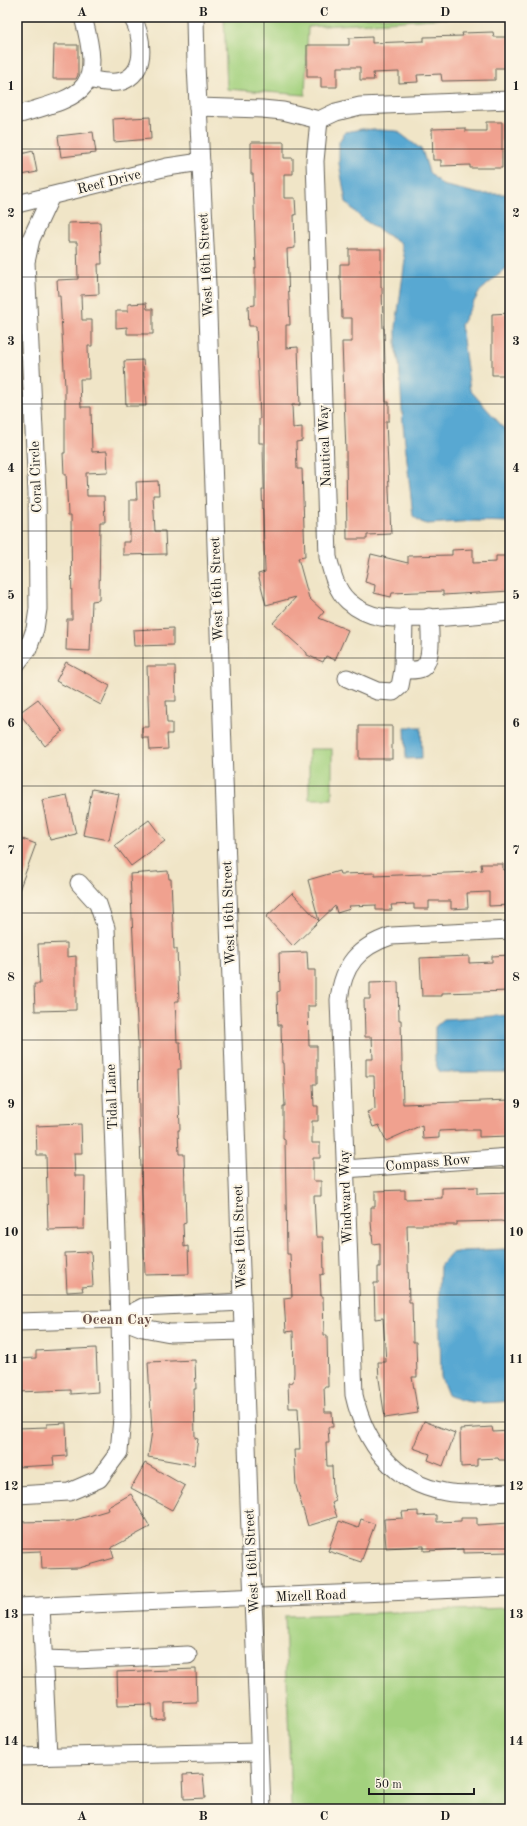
<svg xmlns="http://www.w3.org/2000/svg" width="527" height="1826" font-family="'Old Standard TT',serif">
  <style>
    .green { fill: #a3d17e; stroke: #60764d }
    .water { fill: #58a8d2; stroke: #3a6277 }
    .building { fill: #f0a18f }
    .lines { fill: none; stroke-linecap: round; stroke-linejoin: round }
    .minor-casing { stroke: #666258; stroke-width: 19 }
    .minor { stroke: #fff; stroke-width: 17 }
    .grid { fill: none; stroke: #1c1c1c; stroke-width: 1; stroke-opacity: 0.55 }
    .labels { text-anchor: middle; dominant-baseline: central; stroke-width: 4; stroke-linejoin: round; paint-order: stroke }
    .street-label { font-size: 14px; fill: #1c1c1c; stroke: #fcf5e5 }
    .neighbourhood-label { font-size: 15px; font-weight: bold; fill: #664b44; stroke: #fcf5e5 }
    .neatline { fill: none; stroke: #1c1c1c; stroke-width: 1.5 }
    .grid-label { font-size: 13px; text-anchor: middle; font-weight: bold; fill: #1c1c1c }
  </style>
  <rect width="100%" height="100%" fill="#fcf5e5"/>
  <filter id="ink" filterUnits="userSpaceOnUse"><feTurbulence type="fractalNoise" baseFrequency=".025" numOctaves="2"/><feDisplacementMap in="SourceGraphic" scale="8" xChannelSelector="R" yChannelSelector="G"/><feConvolveMatrix kernelMatrix="1 2 1 2 8 2 1 2 1" color-interpolation-filters="sRGB"/></filter>
  <filter id="wash" filterUnits="userSpaceOnUse"><feTurbulence type="fractalNoise" baseFrequency=".012" numOctaves="4" result="noise"/><feDisplacementMap in="SourceGraphic" scale="16" xChannelSelector="R" yChannelSelector="G"/><feGaussianBlur stdDeviation="0.9" result="paint"/><feColorMatrix in="noise" values="0 0 0 0 0 0 0 0 0 0 0 0 0 0 0 0 0 1.4 0 .05"/><feComposite in="paint" operator="in"/></filter>
  <g filter="url(#wash)">
    <rect width="100%" height="100%" fill="#f0e5c7"/>
    <g class="green">
      <polygon points="224,17 465,17 308,27 305,95 227,89"/>
      <rect x="309" y="749" width="23" height="50"/>
      <polygon points="507,1608 510,1715 510,1809 291,1809 285,1616"/>
    </g>
    <g class="water">
      <polygon points="362,129 397,131 422,150 429,172 442,185 480,194 510,194 510,265 480,291 461,325 470,390 510,435 510,522 474,521 427,524 421,522 413,516 403,424 399,362 396,351 396,327 405,260 401,244 361,218 346,202 339,163 339,142 345,132"/>
      <polygon points="405,727 421,727 422,758 406,759"/>
      <polygon points="510,1015 510,1072 439,1072 435,1061 435,1027 444,1019"/>
      <path d="M505 1249 510 1251V1401C488 1403 468 1405 448 1395L441 1377 439 1292 440 1266 451 1253 463 1251Z"/>
    </g>
    <g id="blocks">
      <g class="building">
        <polygon points="493,32 494,37 510,37 510,68 495,68 495,80 442,81 441,74 417,75 418,82 399,83 399,72 373,73 374,80 360,80 360,67 337,67 337,87 321,87 321,77 307,77 307,45 349,45 349,38 372,37 372,43 424,41 424,37 463,36 462,33"/>
        <polygon points="54,45 78,45 78,75 76,79 53,79"/>
        <polygon points="150,117 151,139 114,142 113,119"/>
        <polygon points="486,122 502,122 502,168 470,168 470,165 441,166 441,160 433,160 432,129 465,128 465,131 486,131"/>
        <polygon points="93,132 96,153 61,157 58,136"/>
        <polygon points="251,142 284,142 284,158 293,158 293,174 284,174 284,198 295,198 296,215 294,215 295,248 287,249 290,325 286,325 286,348 298,347 300,405 292,405 293,428 302,427 302,441 296,442 297,469 302,469 305,557 298,558 309,598 324,612 319,618 348,630 335,660 326,656 323,662 307,655 307,653 273,623 296,597 266,605 258,574 265,572 262,490 264,490 263,443 259,443 259,419 260,419 256,326 249,326 248,306 255,305 255,268 256,268 253,174 251,174"/>
        <polygon points="33,151 37,172 17,176 17,155"/>
        <polygon points="100,222 102,264 98,264 99,294 81,295 82,320 92,320 92,346 88,346 89,379 80,379 81,407 91,407 92,452 107,451 108,472 86,473 87,496 104,496 105,522 100,522 99,600 92,601 90,651 66,650 67,619 72,619 71,515 68,515 66,474 64,474 63,453 65,453 65,387 60,296 58,296 57,280 78,279 77,242 68,242 68,223"/>
        <polygon points="349,249 381,249 381,287 382,287 383,328 384,328 386,402 389,402 389,421 386,421 391,534 367,535 367,539 347,539 346,452 342,342 352,342 352,318 342,318 341,280 340,280 340,264 349,264"/>
        <polygon points="146,303 147,309 153,309 153,334 127,334 127,327 116,328 116,311 128,311 128,304"/>
        <polygon points="510,313 510,375 492,375 492,314"/>
        <polygon points="143,360 146,406 126,406 124,361"/>
        <polygon points="158,481 159,495 153,495 155,531 165,531 166,554 123,555 123,542 130,542 130,500 137,500 136,482"/>
        <polygon points="473,549 473,563 496,562 496,556 510,556 510,591 443,595 443,591 392,593 391,597 374,593 375,585 365,582 371,554 408,563 408,556 452,555 452,550"/>
        <polygon points="173,628 173,645 134,646 133,630"/>
        <polygon points="66,662 110,686 101,705 56,681"/>
        <polygon points="147,666 175,666 176,701 166,701 167,723 172,723 172,734 167,734 168,749 150,750 149,738 142,738 142,727 149,727"/>
        <polygon points="38,699 63,731 45,746 19,713"/>
        <rect x="359" y="726" width="33" height="33"/>
        <polygon points="92,789 119,794 109,840 83,835"/>
        <polygon points="67,795 76,834 50,840 42,800"/>
        <polygon points="149,820 165,841 131,866 115,845"/>
        <polygon points="17,837 36,844 18,893 17,893"/>
        <polygon points="481,864 503,864 503,870 510,870 510,905 489,906 489,892 467,893 468,908 451,909 451,901 429,901 429,909 414,909 414,904 391,905 392,910 376,910 376,905 349,906 350,909 337,913 335,906 319,921 308,880 339,871 340,874 375,873 375,876 471,872 471,871 482,870"/>
        <polygon points="168,871 169,879 171,879 174,949 177,949 179,1001 175,1001 177,1042 180,1042 181,1069 178,1069 180,1130 178,1130 179,1154 184,1154 186,1223 183,1224 184,1247 188,1246 189,1274 145,1275 139,1113 138,1043 130,874"/>
        <polygon points="292,893 319,921 293,946 266,917"/>
        <polygon points="67,943 67,957 76,956 76,1010 35,1011 34,984 40,984 38,944"/>
        <polygon points="307,952 308,970 315,970 315,1006 308,1006 309,1046 317,1046 317,1084 313,1084 314,1106 318,1106 318,1121 312,1121 312,1143 320,1143 320,1158 313,1158 313,1181 321,1181 321,1196 314,1196 316,1237 323,1237 324,1274 320,1275 321,1296 323,1296 324,1335 327,1335 328,1387 324,1387 325,1412 332,1412 333,1427 328,1427 329,1443 326,1443 327,1466 332,1466 333,1492 336,1501 332,1503 337,1517 308,1526 296,1486 294,1450 300,1450 298,1408 289,1408 288,1383 293,1382 294,1373 293,1331 286,1332 284,1298 292,1297 290,1254 287,1254 285,1139 283,1139 283,1106 285,1106 283,1063 282,1063 281,1025 278,1025 277,992 280,991 279,953"/>
        <polygon points="510,955 510,991 442,993 442,996 422,996 420,958 469,956 469,963 492,962 492,956"/>
        <polygon points="398,982 399,1020 401,1020 403,1104 510,1100 510,1136 479,1137 479,1130 461,1130 439,1131 439,1138 423,1139 422,1125 386,1141 379,1125 373,1127 367,1112 375,1109 374,1076 366,1076 366,1059 373,1059 372,1037 365,1037 364,999 370,999 370,983"/>
        <polygon points="81,1124 82,1153 74,1153 75,1176 85,1176 84,1229 48,1230 46,1155 37,1155 36,1126"/>
        <polygon points="477,1187 477,1194 510,1193 510,1223 501,1221 457,1222 457,1225 407,1225 409,1302 412,1302 413,1342 416,1342 417,1377 412,1377 418,1413 385,1418 379,1379 378,1362 386,1362 383,1318 375,1319 374,1283 378,1283 378,1267 380,1267 380,1243 373,1244 371,1222 371,1207 375,1207 375,1191 405,1190 405,1199 442,1198 442,1188"/>
        <polygon points="91,1252 93,1286 82,1287 83,1291 67,1292 65,1253"/>
        <polygon points="96,1348 98,1392 71,1394 71,1390 17,1392 17,1359 36,1358 36,1351"/>
        <polygon points="195,1360 196,1389 194,1389 195,1438 198,1439 194,1465 148,1457 152,1431 148,1362"/>
        <polygon points="424,1421 455,1433 443,1466 428,1460 430,1454 413,1448"/>
        <polygon points="66,1423 67,1456 53,1457 54,1465 17,1467 17,1428 47,1427 47,1424"/>
        <polygon points="492,1427 493,1432 510,1431 510,1460 499,1460 498,1458 477,1459 477,1466 461,1467 460,1429"/>
        <polygon points="145,1463 185,1486 172,1510 131,1488"/>
        <polygon points="131,1494 150,1527 111,1548 114,1558 79,1568 42,1569 41,1551 17,1552 17,1522 72,1521 109,1510 108,1507"/>
        <polygon points="418,1511 418,1516 437,1515 437,1522 461,1521 461,1518 477,1518 477,1525 510,1523 510,1552 463,1553 463,1549 424,1551 424,1546 386,1548 384,1519 403,1518 402,1512"/>
        <polygon points="361,1519 375,1524 361,1562 328,1551 339,1521 358,1528"/>
        <polygon points="196,1669 197,1702 165,1703 165,1719 153,1720 152,1704 118,1705 117,1672"/>
        <polygon points="203,1774 205,1798 184,1799 183,1775"/>
      </g>
    </g>
  </g>
  <g filter="url(#ink)">
    <use href="#blocks" fill-opacity="0" stroke="#666258" stroke-width="1"/>
    <g class="lines">
      <g class="minor-casing">
        <g id="minor">
          <polyline points="195,17 196,65 207,285 250,1531 262,1809"/>
          <path d="M88 79C99 81 114 85 125 80 148 70 142 34 132 17"/>
          <polyline points="198,107 262,109 283,111 319,120 336,112 360,106 510,100"/>
          <path d="M17 115C84 95 104 93 83 17"/>
          <path d="M319 120 315 161 328 557C332 573 336 590 348 601 357 609 369 615 381 617 420 621 471 615 510 612"/>
          <polyline points="17,204 167,167 201,162"/>
          <polyline points="17,663 28,649 35,629 38,609 37,493 26,262 31,239 51,196"/>
          <path d="M403 670C409 670 417 671 422 668 433 661 430 629 429 617"/>
          <polyline points="347,678 377,691 393,692 400,686 403,670 404,617"/>
          <path d="M510 930 391 936C358 947 343 965 339 1000L354 1395C365 1444 394 1483 445 1492 466 1496 489 1493 510 1492"/>
          <polyline points="345,1169 510,1157"/>
          <polyline points="120,1319 143,1307 242,1302"/>
          <polyline points="17,1322 120,1319 143,1328 170,1333 243,1331"/>
          <polyline points="17,1495 69,1492 99,1479 119,1452 122,1418 120,1319 106,928 98,904 79,883"/>
          <polyline points="41,1606 48,1756"/>
          <polyline points="17,1607 510,1587"/>
          <polyline points="43,1659 75,1660 188,1655"/>
          <polyline points="17,1757 259,1752"/>
        </g>
      </g>
      <use href="#minor" class="minor"/>
    </g>
  </g>
  <path class="grid" d="M143 17V1809M264 17V1809M384 17V1809M17 149H510M17 277H510M17 404H510M17 531H510M17 658H510M17 786H510M17 913H510M17 1040H510M17 1168H510M17 1295H510M17 1422H510M17 1549H510M17 1677H510"/>
  <g class="labels">
    <g class="street-label">
      <text transform="translate(109 182) rotate(-14)">Reef Drive</text>
      <text transform="translate(206 265) rotate(-93)">West 16th Street</text>
      <text transform="translate(325 446) rotate(-92)">Nautical Way</text>
      <text transform="translate(36 477) rotate(-92)">Coral Circle</text>
      <text transform="translate(217 589) rotate(-92)">West 16th Street</text>
      <text transform="translate(229 913) rotate(-92)">West 16th Street</text>
      <text transform="translate(112 1097) rotate(-92)">Tidal Lane</text>
      <text transform="translate(428 1163) rotate(-5)">Compass Row</text>
      <text transform="translate(346 1197) rotate(-92)">Windward Way</text>
      <text transform="translate(240 1237) rotate(-92)">West 16th Street</text>
      <text transform="translate(252 1561) rotate(-93)">West 16th Street</text>
      <text transform="translate(311 1596) rotate(-2)">Mizell Road</text>
    </g>
    <g class="neighbourhood-label">
      <text x="117" y="1320">Ocean Cay</text>
    </g>
  </g>
  <rect width="527" height="1826" fill="none" stroke="#fcf5e5" stroke-width="44"/>
  <path d="M369 1788v6h105v-6" fill="none" stroke="#1c1c1c" stroke-width="2"/>
  <text x="375" y="1788" font-size="12" fill="#1c1c1c" stroke="#fcf5e5" stroke-width="3" paint-order="stroke">50 m</text>
  <rect x="22" y="22" width="483" height="1782" class="neatline"/>
  <g class="grid-label">
    <text x="82" y="16">A</text>
    <text x="203" y="16">B</text>
    <text x="324" y="16">C</text>
    <text x="445" y="16">D</text>
    <text x="11" y="90">1</text>
    <text x="516" y="90">1</text>
    <text x="11" y="217">2</text>
    <text x="516" y="217">2</text>
    <text x="11" y="345">3</text>
    <text x="516" y="345">3</text>
    <text x="11" y="472">4</text>
    <text x="516" y="472">4</text>
    <text x="11" y="599">5</text>
    <text x="516" y="599">5</text>
    <text x="11" y="727">6</text>
    <text x="516" y="727">6</text>
    <text x="11" y="854">7</text>
    <text x="516" y="854">7</text>
    <text x="11" y="981">8</text>
    <text x="516" y="981">8</text>
    <text x="11" y="1108">9</text>
    <text x="516" y="1108">9</text>
    <text x="11" y="1236">10</text>
    <text x="516" y="1236">10</text>
    <text x="11" y="1363">11</text>
    <text x="516" y="1363">11</text>
    <text x="11" y="1490">12</text>
    <text x="516" y="1490">12</text>
    <text x="11" y="1618">13</text>
    <text x="516" y="1618">13</text>
    <text x="11" y="1745">14</text>
    <text x="516" y="1745">14</text>
    <text x="82" y="1820">A</text>
    <text x="203" y="1820">B</text>
    <text x="324" y="1820">C</text>
    <text x="445" y="1820">D</text>
  </g>
</svg>
